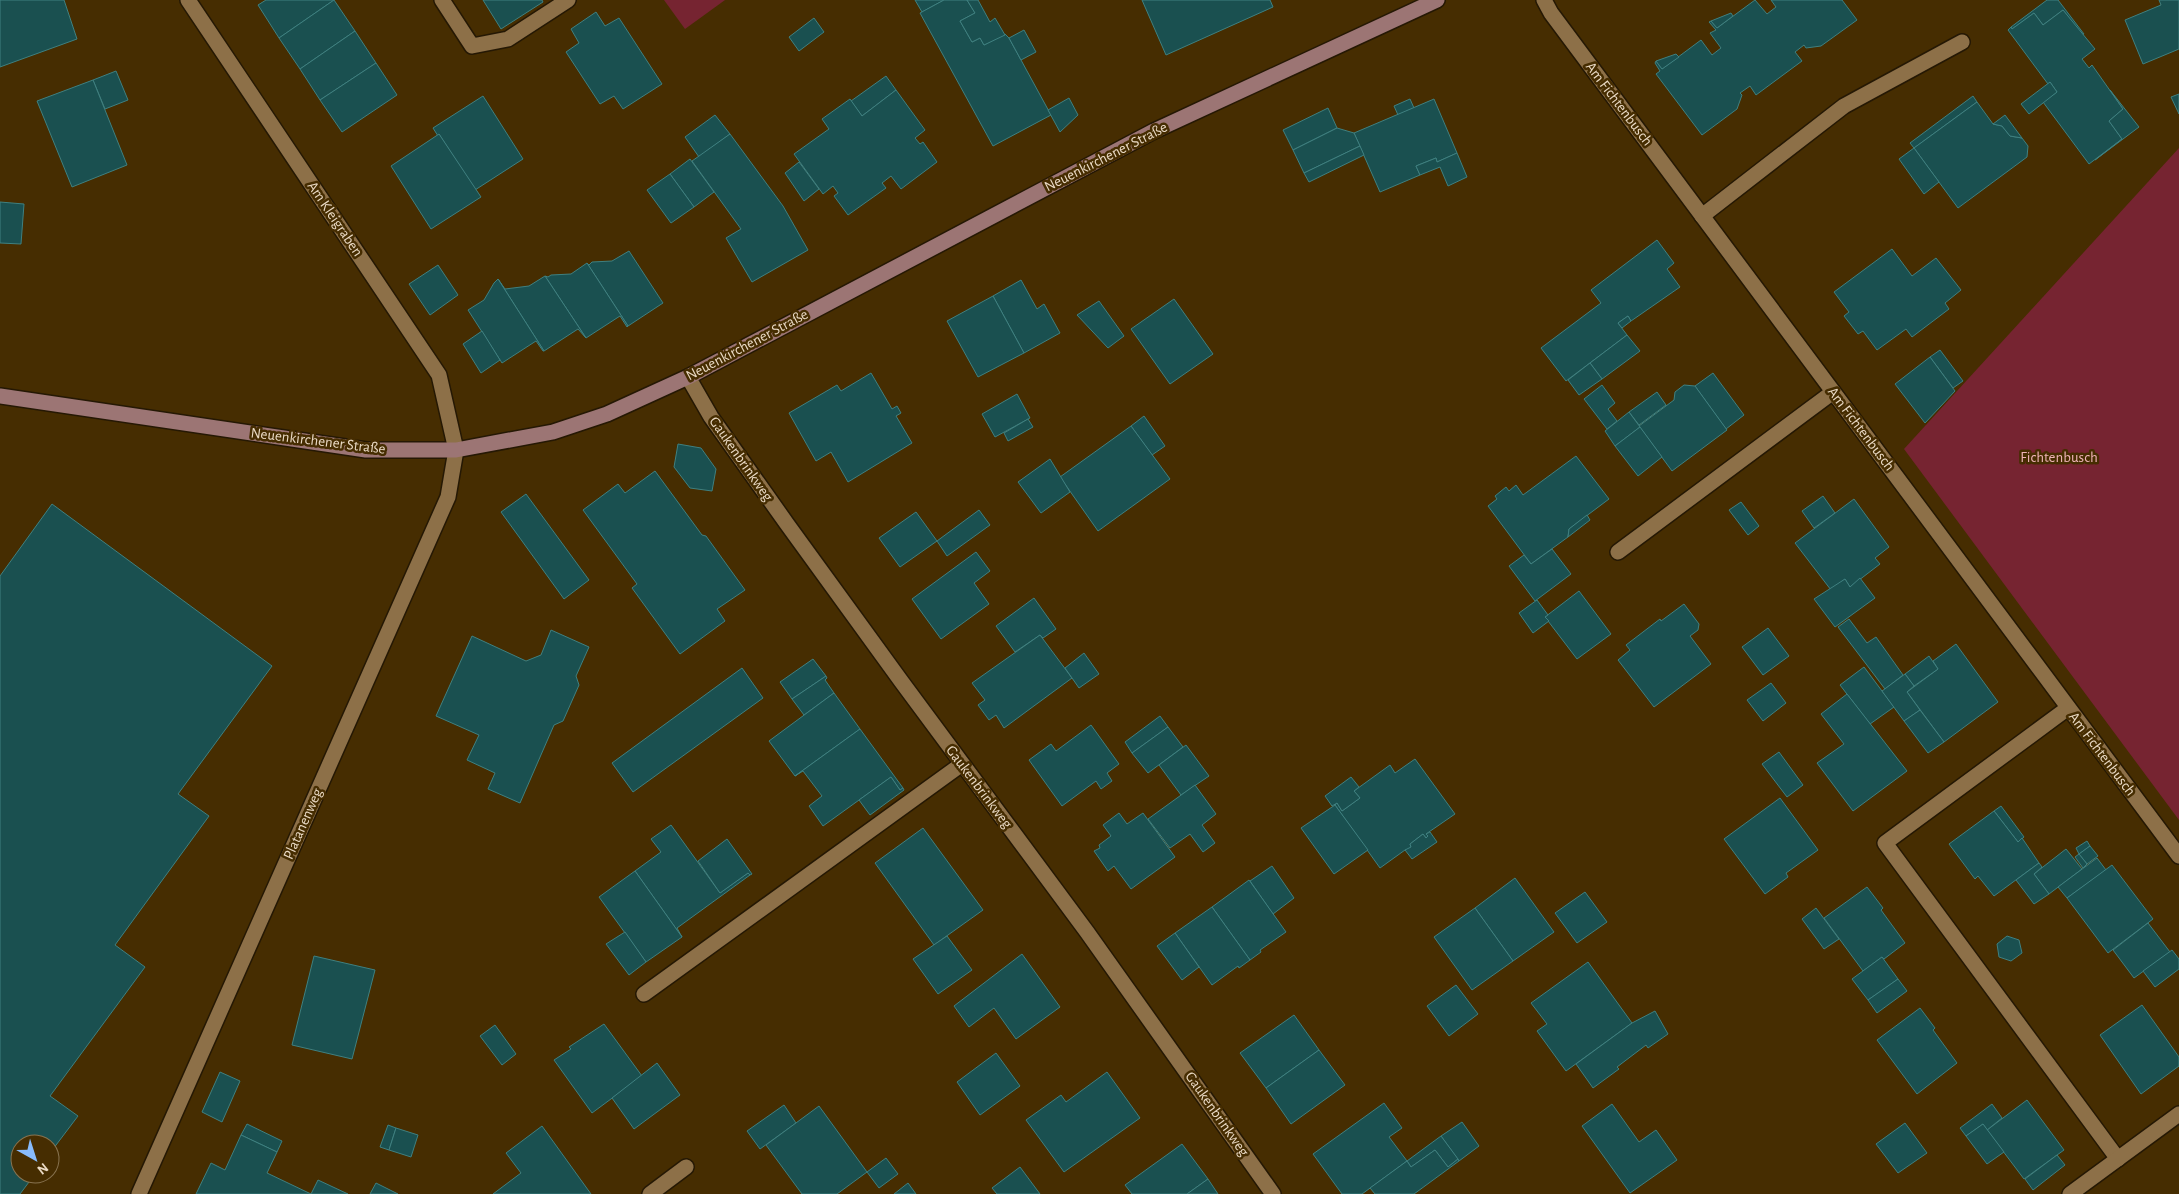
<svg xmlns="http://www.w3.org/2000/svg" width="2179" height="1194" font-family="'Alegreya Sans',sans-serif">
  <style>
    .green { fill: #762431 }
    .building { fill: #1a5050; stroke: #3f8080 }
    .lines { fill: none; stroke-linecap: round; stroke-linejoin: round }
    .lane-casing { stroke: #251804; stroke-width: 18 }
    .street-casing { stroke: #251804; stroke-width: 18 }
    .secondary-casing { stroke: #251804; stroke-width: 18 }
    .lane { stroke: #8d7048; stroke-width: 15 }
    .street { stroke: #8d7048; stroke-width: 15 }
    .secondary { stroke: #9c7574; stroke-width: 15 }
    .labels { text-anchor: middle; dominant-baseline: central; stroke-width: 5; stroke-linejoin: round; paint-order: stroke }
    .street-label { font-size: 15px; fill: #ebdbc6; stroke: #462d01 }
    .park-label { font-size: 15px; fill: #eeb3b7; stroke: #462d01 }
  </style>
  <rect width="100%" height="100%" fill="#462d01"/>
  <g class="green">
    <polygon points="664,0 725,0 685,29"/>
    <polygon points="2179,148 2179,820 1904,449"/>
  </g>
  <g class="building">
    <polygon points="0,0 64,0 77,39 0,67"/>
    <polygon points="266,0 334,0 279,38 258,5"/>
    <polygon points="334,0 355,31 300,69 279,38"/>
    <polygon points="483,0 542,0 543,2 501,29"/>
    <polygon points="915,0 944,0 922,12"/>
    <polygon points="944,0 967,0 975,13 960,21 972,42 980,38 984,45 1005,34 1009,38 1051,115 993,146 920,13"/>
    <polygon points="967,0 978,0 990,22 995,18 1005,35 984,45 980,38 972,42 960,21 975,13"/>
    <polygon points="1142,0 1270,0 1273,7 1166,55"/>
    <polygon points="1755,0 1767,14 1776,7 1771,0 1842,0 1857,20 1821,46 1806,48 1804,45 1795,52 1802,61 1756,95 1750,86 1740,93 1742,95 1737,109 1702,135 1656,74 1660,71 1655,63 1656,61 1662,69 1701,40 1712,55 1721,48 1710,33 1716,30 1709,22 1711,21 1717,28"/>
    <polygon points="2047,0 2058,0 2084,34 2082,35 2063,10 2043,25 2034,13 2012,29 2011,27"/>
    <polygon points="2159,0 2179,0 2179,49 2143,64 2125,20 2161,5"/>
    <polygon points="2063,10 2095,49 2082,59 2089,68 2092,65 2123,109 2109,121 2122,139 2089,164 2043,102 2057,92 2050,82 2048,84 2008,30 2011,27 2012,29 2034,13 2043,25"/>
    <polygon points="596,12 605,26 619,18 662,84 623,109 614,96 600,104 566,52 579,43 571,29"/>
    <polygon points="1731,13 1733,16 1717,28 1711,21"/>
    <polygon points="814,18 824,32 799,51 789,37"/>
    <polygon points="1024,30 1036,52 1021,60 1009,38"/>
    <polygon points="355,31 376,63 320,100 300,69"/>
    <polygon points="1676,54 1679,57 1662,69 1656,61"/>
    <polygon points="376,63 397,95 342,132 320,100"/>
    <polygon points="116,71 128,100 105,109 93,80"/>
    <polygon points="886,76 896,90 862,116 851,101"/>
    <polygon points="93,80 127,165 72,187 37,101"/>
    <polygon points="2050,82 2057,92 2029,114 2021,104"/>
    <polygon points="896,90 925,130 915,138 920,144 923,142 937,162 901,189 891,176 882,183 886,188 848,215 834,196 838,193 833,186 823,194 794,154 829,129 822,119 850,99 862,116"/>
    <polygon points="2110,90 2139,127 2095,160 2122,139 2109,121 2123,109"/>
    <polygon points="2179,94 2179,114 2171,97"/>
    <polygon points="483,96 523,159 475,190 439,134 438,136 433,128"/>
    <polygon points="1973,96 1977,102 1914,148 1910,143"/>
    <polygon points="1069,98 1078,115 1060,132 1048,110"/>
    <polygon points="1410,99 1414,108 1398,115 1394,106"/>
    <polygon points="1434,99 1457,153 1437,162 1436,158 1416,166 1420,175 1380,192 1354,133"/>
    <polygon points="1977,102 1993,124 2002,126 2010,136 2022,138 2028,146 2027,157 1958,208 1914,148"/>
    <polygon points="1328,108 1337,128 1293,150 1283,130"/>
    <polygon points="715,115 730,134 699,157 685,137"/>
    <polygon points="2005,115 2022,138 2010,136 2002,126 1993,124"/>
    <polygon points="1337,128 1354,133 1360,146 1304,173 1293,150"/>
    <polygon points="439,134 481,197 431,229 391,166"/>
    <polygon points="730,134 783,206 808,250 752,282 726,238 741,229 692,161"/>
    <polygon points="1360,146 1364,155 1309,182 1304,173"/>
    <polygon points="1914,148 1939,182 1924,194 1899,159"/>
    <polygon points="1457,153 1467,177 1448,186 1440,167 1420,175 1416,166 1436,158 1437,162"/>
    <polygon points="690,159 714,192 694,207 670,174"/>
    <polygon points="799,162 819,189 804,201 785,173"/>
    <polygon points="670,174 694,207 671,223 647,190"/>
    <polygon points="0,202 24,204 21,244 0,243"/>
    <polygon points="1657,240 1674,263 1667,269 1680,287 1631,321 1628,316 1618,323 1627,335 1566,381 1541,348 1601,303 1591,290"/>
    <polygon points="1892,249 1912,276 1936,258 1961,290 1945,303 1949,309 1912,337 1906,329 1877,350 1863,331 1858,334 1844,316 1849,312 1834,292"/>
    <polygon points="629,251 663,303 628,326 587,263 589,265 592,262 612,261"/>
    <polygon points="587,263 628,326 627,327 620,316 586,338 545,276 548,277 551,275 571,274"/>
    <polygon points="438,265 458,295 430,315 409,284"/>
    <polygon points="545,276 586,338 578,329 544,351 498,279 505,289 529,286"/>
    <polygon points="498,279 544,351 543,351 536,341 502,363 468,310 484,300 494,283"/>
    <polygon points="1021,280 1037,309 1044,304 1060,333 1024,353 993,296"/>
    <polygon points="993,296 1024,353 978,377 947,321"/>
    <polygon points="1174,299 1213,354 1170,384 1131,329"/>
    <polygon points="1099,301 1124,336 1108,348 1077,315"/>
    <polygon points="1628,316 1631,321 1622,328 1618,323"/>
    <polygon points="482,331 500,360 481,373 463,344"/>
    <polygon points="1627,335 1640,351 1602,379 1590,363"/>
    <polygon points="1940,350 1963,381 1953,388 1930,357"/>
    <polygon points="1930,357 1955,391 1925,423 1895,384"/>
    <polygon points="1590,363 1602,379 1579,395 1568,380"/>
    <polygon points="871,373 892,409 897,406 901,413 896,416 912,443 848,482 831,452 816,461 789,413 837,385 841,391"/>
    <polygon points="1713,373 1744,415 1726,429 1695,386"/>
    <polygon points="1602,385 1615,403 1608,409 1617,421 1607,429 1584,399"/>
    <polygon points="1684,385 1695,386 1727,430 1672,471 1639,426 1674,400 1675,392"/>
    <polygon points="1657,392 1666,405 1639,425 1629,412"/>
    <polygon points="1017,394 1030,418 995,437 982,414"/>
    <polygon points="1629,412 1640,427 1615,446 1605,431"/>
    <polygon points="1144,416 1165,446 1152,455 1131,426"/>
    <polygon points="1028,419 1033,427 1008,441 1004,433"/>
    <polygon points="1131,426 1170,479 1098,531 1060,477"/>
    <polygon points="1640,427 1662,457 1638,476 1615,446"/>
    <polygon points="678,444 701,448 716,469 712,491 690,488 674,467"/>
    <polygon points="1576,456 1609,499 1569,529 1568,537 1531,564 1488,506 1497,499 1495,496 1506,487 1509,491 1516,485 1523,495"/>
    <polygon points="1050,459 1070,492 1041,513 1018,482"/>
    <polygon points="655,471 702,535 706,536 745,590 717,609 725,621 680,654 632,588 637,584 583,510 618,484 625,493"/>
    <polygon points="526,494 589,580 564,599 501,512"/>
    <polygon points="1823,496 1835,513 1814,528 1802,511"/>
    <polygon points="1854,499 1889,547 1875,558 1880,564 1850,587 1845,579 1831,590 1795,543"/>
    <polygon points="1741,502 1759,526 1748,535 1729,510"/>
    <polygon points="52,504 272,666 178,794 209,816 115,945 145,967 50,1096 78,1116 50,1153 50,1144 20,1144 20,1174 35,1174 20,1194 0,1194 0,576"/>
    <polygon points="979,510 990,525 947,556 937,541"/>
    <polygon points="916,512 937,541 900,567 879,538"/>
    <polygon points="1587,515 1590,520 1568,537 1569,529"/>
    <polygon points="1552,549 1571,574 1535,601 1509,566 1524,555 1531,564"/>
    <polygon points="976,552 990,571 974,583 989,604 941,639 912,599"/>
    <polygon points="1860,578 1875,598 1835,627 1814,599 1845,579 1850,587"/>
    <polygon points="1579,591 1611,634 1577,659 1545,617"/>
    <polygon points="1034,598 1056,629 1043,638 1040,635 1015,652 996,626"/>
    <polygon points="1537,600 1548,615 1545,617 1549,621 1533,633 1519,613"/>
    <polygon points="1684,604 1699,624 1698,630 1690,636 1711,664 1654,707 1618,660 1630,650 1626,645 1660,619 1661,621"/>
    <polygon points="1849,619 1867,643 1876,637 1903,675 1885,689 1838,627"/>
    <polygon points="1768,628 1789,656 1763,675 1742,647"/>
    <polygon points="551,630 589,647 576,676 579,685 563,721 554,725 520,803 488,789 495,773 467,760 479,735 436,716 472,636 526,661 541,655"/>
    <polygon points="1040,635 1072,678 1004,728 996,715 989,720 978,705 985,700 972,683"/>
    <polygon points="1956,644 1998,702 1944,742 1907,692 1938,669 1933,661"/>
    <polygon points="1084,653 1099,674 1079,688 1065,668"/>
    <polygon points="1929,656 1938,669 1914,686 1905,674"/>
    <polygon points="813,659 826,676 792,699 780,682"/>
    <polygon points="1864,667 1894,707 1870,724 1840,685"/>
    <polygon points="742,668 763,698 633,792 612,763"/>
    <polygon points="1905,674 1914,686 1907,692 1920,710 1904,721 1882,691"/>
    <polygon points="826,676 827,678 825,680 834,693 804,715 792,699"/>
    <polygon points="1771,683 1786,703 1763,721 1747,700"/>
    <polygon points="834,693 860,729 795,776 769,741"/>
    <polygon points="1847,694 1907,771 1853,811 1817,763 1844,744 1821,714"/>
    <polygon points="1920,710 1944,742 1928,753 1904,721"/>
    <polygon points="1160,716 1168,727 1132,753 1125,742"/>
    <polygon points="1091,725 1119,764 1107,773 1112,781 1101,789 1096,781 1062,806 1029,760 1051,744 1056,751"/>
    <polygon points="1168,727 1183,747 1148,773 1132,753"/>
    <polygon points="860,729 903,788 900,790 891,777 823,826 809,806 822,796 803,771 795,776"/>
    <polygon points="1186,745 1209,776 1181,795 1159,765"/>
    <polygon points="1779,752 1803,785 1787,797 1762,764"/>
    <polygon points="1415,759 1455,814 1426,834 1428,836 1426,838 1423,834 1410,844 1411,847 1410,849 1405,850 1380,868 1335,805 1337,803 1342,811 1360,798 1354,791 1390,765 1395,773"/>
    <polygon points="891,777 900,790 903,788 904,790 870,815 859,800"/>
    <polygon points="1351,777 1359,787 1354,791 1360,798 1342,811 1337,803 1332,806 1325,796"/>
    <polygon points="1195,785 1216,814 1202,825 1215,843 1203,852 1190,834 1170,848 1148,819"/>
    <polygon points="1780,798 1818,850 1786,873 1788,877 1765,894 1724,839"/>
    <polygon points="1335,805 1368,850 1334,874 1301,828"/>
    <polygon points="2001,806 2024,837 2018,842 1994,811"/>
    <polygon points="1994,811 2018,842 2022,838 2039,863 1994,896 1978,876 1975,879 1949,844"/>
    <polygon points="1119,813 1127,824 1143,813 1175,857 1131,889 1114,866 1108,871 1094,851 1100,848 1099,845 1111,836 1103,825"/>
    <polygon points="671,825 720,893 748,873 750,875 677,928 682,937 635,871 661,852 651,839"/>
    <polygon points="923,828 983,910 934,945 875,863"/>
    <polygon points="1430,832 1437,842 1412,859 1405,850 1411,847 1410,844 1423,834 1426,838 1428,836 1426,834"/>
    <polygon points="727,839 752,874 750,875 748,873 720,893 698,861"/>
    <polygon points="2087,841 2090,846 2079,854 2076,848"/>
    <polygon points="2090,846 2098,856 2087,864 2079,854"/>
    <polygon points="2066,849 2082,869 2049,894 2034,874"/>
    <polygon points="2079,854 2087,864 2083,868 2075,857"/>
    <polygon points="2097,858 2106,870 2067,898 2058,887"/>
    <polygon points="2039,863 2042,867 2034,874 2049,894 2034,904 2016,880"/>
    <polygon points="2112,865 2153,919 2108,953 2067,898"/>
    <polygon points="1272,866 1294,898 1273,914 1250,881"/>
    <polygon points="635,871 682,937 646,962 599,897"/>
    <polygon points="1515,878 1554,932 1513,961 1475,908"/>
    <polygon points="1249,880 1286,932 1260,950 1261,952 1250,960 1212,907"/>
    <polygon points="1867,887 1883,908 1881,910 1905,943 1884,959 1882,957 1863,971 1824,918"/>
    <polygon points="1585,892 1607,922 1577,943 1555,913"/>
    <polygon points="1212,907 1250,960 1239,968 1238,966 1212,985 1175,933"/>
    <polygon points="1475,908 1513,961 1472,990 1434,937"/>
    <polygon points="1816,908 1839,939 1824,949 1802,919"/>
    <polygon points="2148,923 2170,952 2134,978 2113,950"/>
    <polygon points="625,932 646,962 629,975 606,944"/>
    <polygon points="1175,933 1199,967 1182,980 1157,946"/>
    <polygon points="947,936 972,970 938,994 913,959"/>
    <polygon points="2007,936 2019,940 2022,953 2011,961 1999,957 1997,944"/>
    <polygon points="2172,950 2179,959 2179,969 2155,987 2143,971"/>
    <polygon points="1022,954 1060,1007 1016,1039 994,1008 969,1027 954,1006"/>
    <polygon points="314,956 375,970 352,1059 292,1045"/>
    <polygon points="1882,957 1898,979 1868,1000 1852,979"/>
    <polygon points="1588,962 1632,1023 1566,1071 1537,1031 1547,1024 1531,1003"/>
    <polygon points="1898,979 1907,991 1877,1013 1868,1000"/>
    <polygon points="1456,985 1478,1014 1449,1036 1427,1006"/>
    <polygon points="2142,1005 2179,1057 2179,1066 2141,1094 2100,1035"/>
    <polygon points="1920,1008 1935,1028 1933,1030 1957,1063 1917,1094 1877,1040"/>
    <polygon points="1655,1011 1668,1034 1648,1048 1646,1045 1617,1067 1619,1069 1593,1088 1576,1064 1632,1023"/>
    <polygon points="1294,1015 1319,1050 1266,1088 1240,1053"/>
    <polygon points="604,1024 642,1076 592,1113 554,1060 571,1049 569,1047"/>
    <polygon points="495,1025 516,1054 502,1065 480,1036"/>
    <polygon points="1319,1050 1345,1085 1291,1124 1266,1088"/>
    <polygon points="996,1053 1020,1086 980,1115 957,1082"/>
    <polygon points="657,1063 680,1095 634,1129 612,1098"/>
    <polygon points="220,1072 240,1081 222,1122 202,1112"/>
    <polygon points="1107,1072 1140,1118 1064,1172 1026,1120 1061,1095 1066,1102"/>
    <polygon points="2027,1100 2064,1150 2024,1179 1987,1130"/>
    <polygon points="1384,1103 1402,1128 1389,1137 1407,1161 1362,1194 1342,1194 1313,1154"/>
    <polygon points="1612,1104 1639,1142 1656,1130 1677,1160 1630,1193 1582,1126"/>
    <polygon points="1992,1104 2002,1118 1987,1130 1983,1124 1966,1136 1960,1128"/>
    <polygon points="784,1105 796,1123 760,1149 747,1131"/>
    <polygon points="819,1106 867,1172 837,1194 802,1194 766,1145"/>
    <polygon points="1462,1122 1479,1146 1459,1161 1441,1136"/>
    <polygon points="1905,1123 1927,1153 1898,1173 1876,1144"/>
    <polygon points="247,1124 282,1141 277,1152 241,1135"/>
    <polygon points="1983,1124 2004,1152 1987,1164 1966,1136"/>
    <polygon points="388,1125 396,1128 389,1150 380,1147"/>
    <polygon points="542,1126 591,1194 493,1194 521,1173 506,1153"/>
    <polygon points="396,1128 418,1135 411,1157 389,1150"/>
    <polygon points="241,1135 277,1152 267,1173 311,1194 196,1194 211,1163 225,1170"/>
    <polygon points="1441,1136 1458,1159 1448,1167 1435,1150 1411,1167 1407,1161"/>
    <polygon points="1182,1144 1208,1179 1187,1194 1132,1194 1125,1185"/>
    <polygon points="1435,1150 1448,1167 1458,1159 1459,1161 1414,1194 1375,1194 1370,1188 1407,1161 1411,1167"/>
    <polygon points="2057,1155 2065,1165 2033,1190 2025,1179"/>
    <polygon points="886,1158 898,1174 879,1188 867,1172"/>
    <polygon points="1020,1167 1040,1194 997,1194 992,1188"/>
    <polygon points="1208,1179 1218,1194 1187,1194"/>
    <polygon points="318,1180 348,1194 311,1194"/>
    <polygon points="376,1183 398,1194 370,1194"/>
    <polygon points="908,1183 916,1194 894,1194"/>
  </g>
  <g class="lines">
    <g class="lane-casing">
      <g id="lane">
        <polyline points="442,0 472,46 508,39 568,0"/>
        <polyline points="1702,216 1844,106 1962,42"/>
        <polyline points="1618,552 1833,392"/>
        <polyline points="2068,708 1885,843 2118,1159"/>
        <polyline points="644,994 962,764"/>
        <polyline points="2070,1194 2179,1114"/>
      </g>
    </g>
    <g class="street-casing">
      <g id="street">
        <polyline points="1544,0 1551,13 2179,856"/>
        <polyline points="688,377 711,417 787,524 901,681 1087,932 1273,1194"/>
        <polyline points="139,1194 448,497 456,450 439,375 188,0"/>
        <polyline points="650,1194 686,1167"/>
      </g>
    </g>
    <g class="secondary-casing">
      <polyline id="secondary" points="0,396 366,450 456,450 553,432 607,414 688,377 1154,131 1437,0"/>
    </g>
    <use href="#lane" class="lane"/>
    <use href="#street" class="street"/>
    <use href="#secondary" class="secondary"/>
  </g>
  <g class="labels">
    <g class="street-label">
      <text transform="translate(1619 104) rotate(53)">Am Fichtenbusch</text>
      <text transform="translate(1106 157) rotate(-27)">Neuenkirchener Straße</text>
      <text transform="translate(335 219) rotate(56)">Am Kleigraben</text>
      <text transform="translate(747 345) rotate(-28)">Neuenkirchener Straße</text>
      <text transform="translate(1861 429) rotate(53)">Am Fichtenbusch</text>
      <text transform="translate(318 441) rotate(7)">Neuenkirchener Straße</text>
      <text transform="translate(741 459) rotate(55)">Gaukenbrinkweg</text>
      <text transform="translate(2102 754) rotate(53)">Am Fichtenbusch</text>
      <text transform="translate(979 787) rotate(53)">Gaukenbrinkweg</text>
      <text transform="translate(303 824) rotate(-66)">Platanenweg</text>
      <text transform="translate(1217 1114) rotate(55)">Gaukenbrinkweg</text>
    </g>
    <g class="park-label">
      <text x="2059" y="457">Fichtenbusch</text>
    </g>
  </g>
  <g transform="translate(35 1159) rotate(141)"><circle r="24" fill="#462d01" stroke="#887350"/>
  <path d="M0-4L9 19L0 12L-9 19Z" fill="#88bbfc"/>
  <text y="-8" font-size="14" font-weight="bold" text-anchor="middle" fill="#ebdbc6">N</text>
  </g>
</svg>
